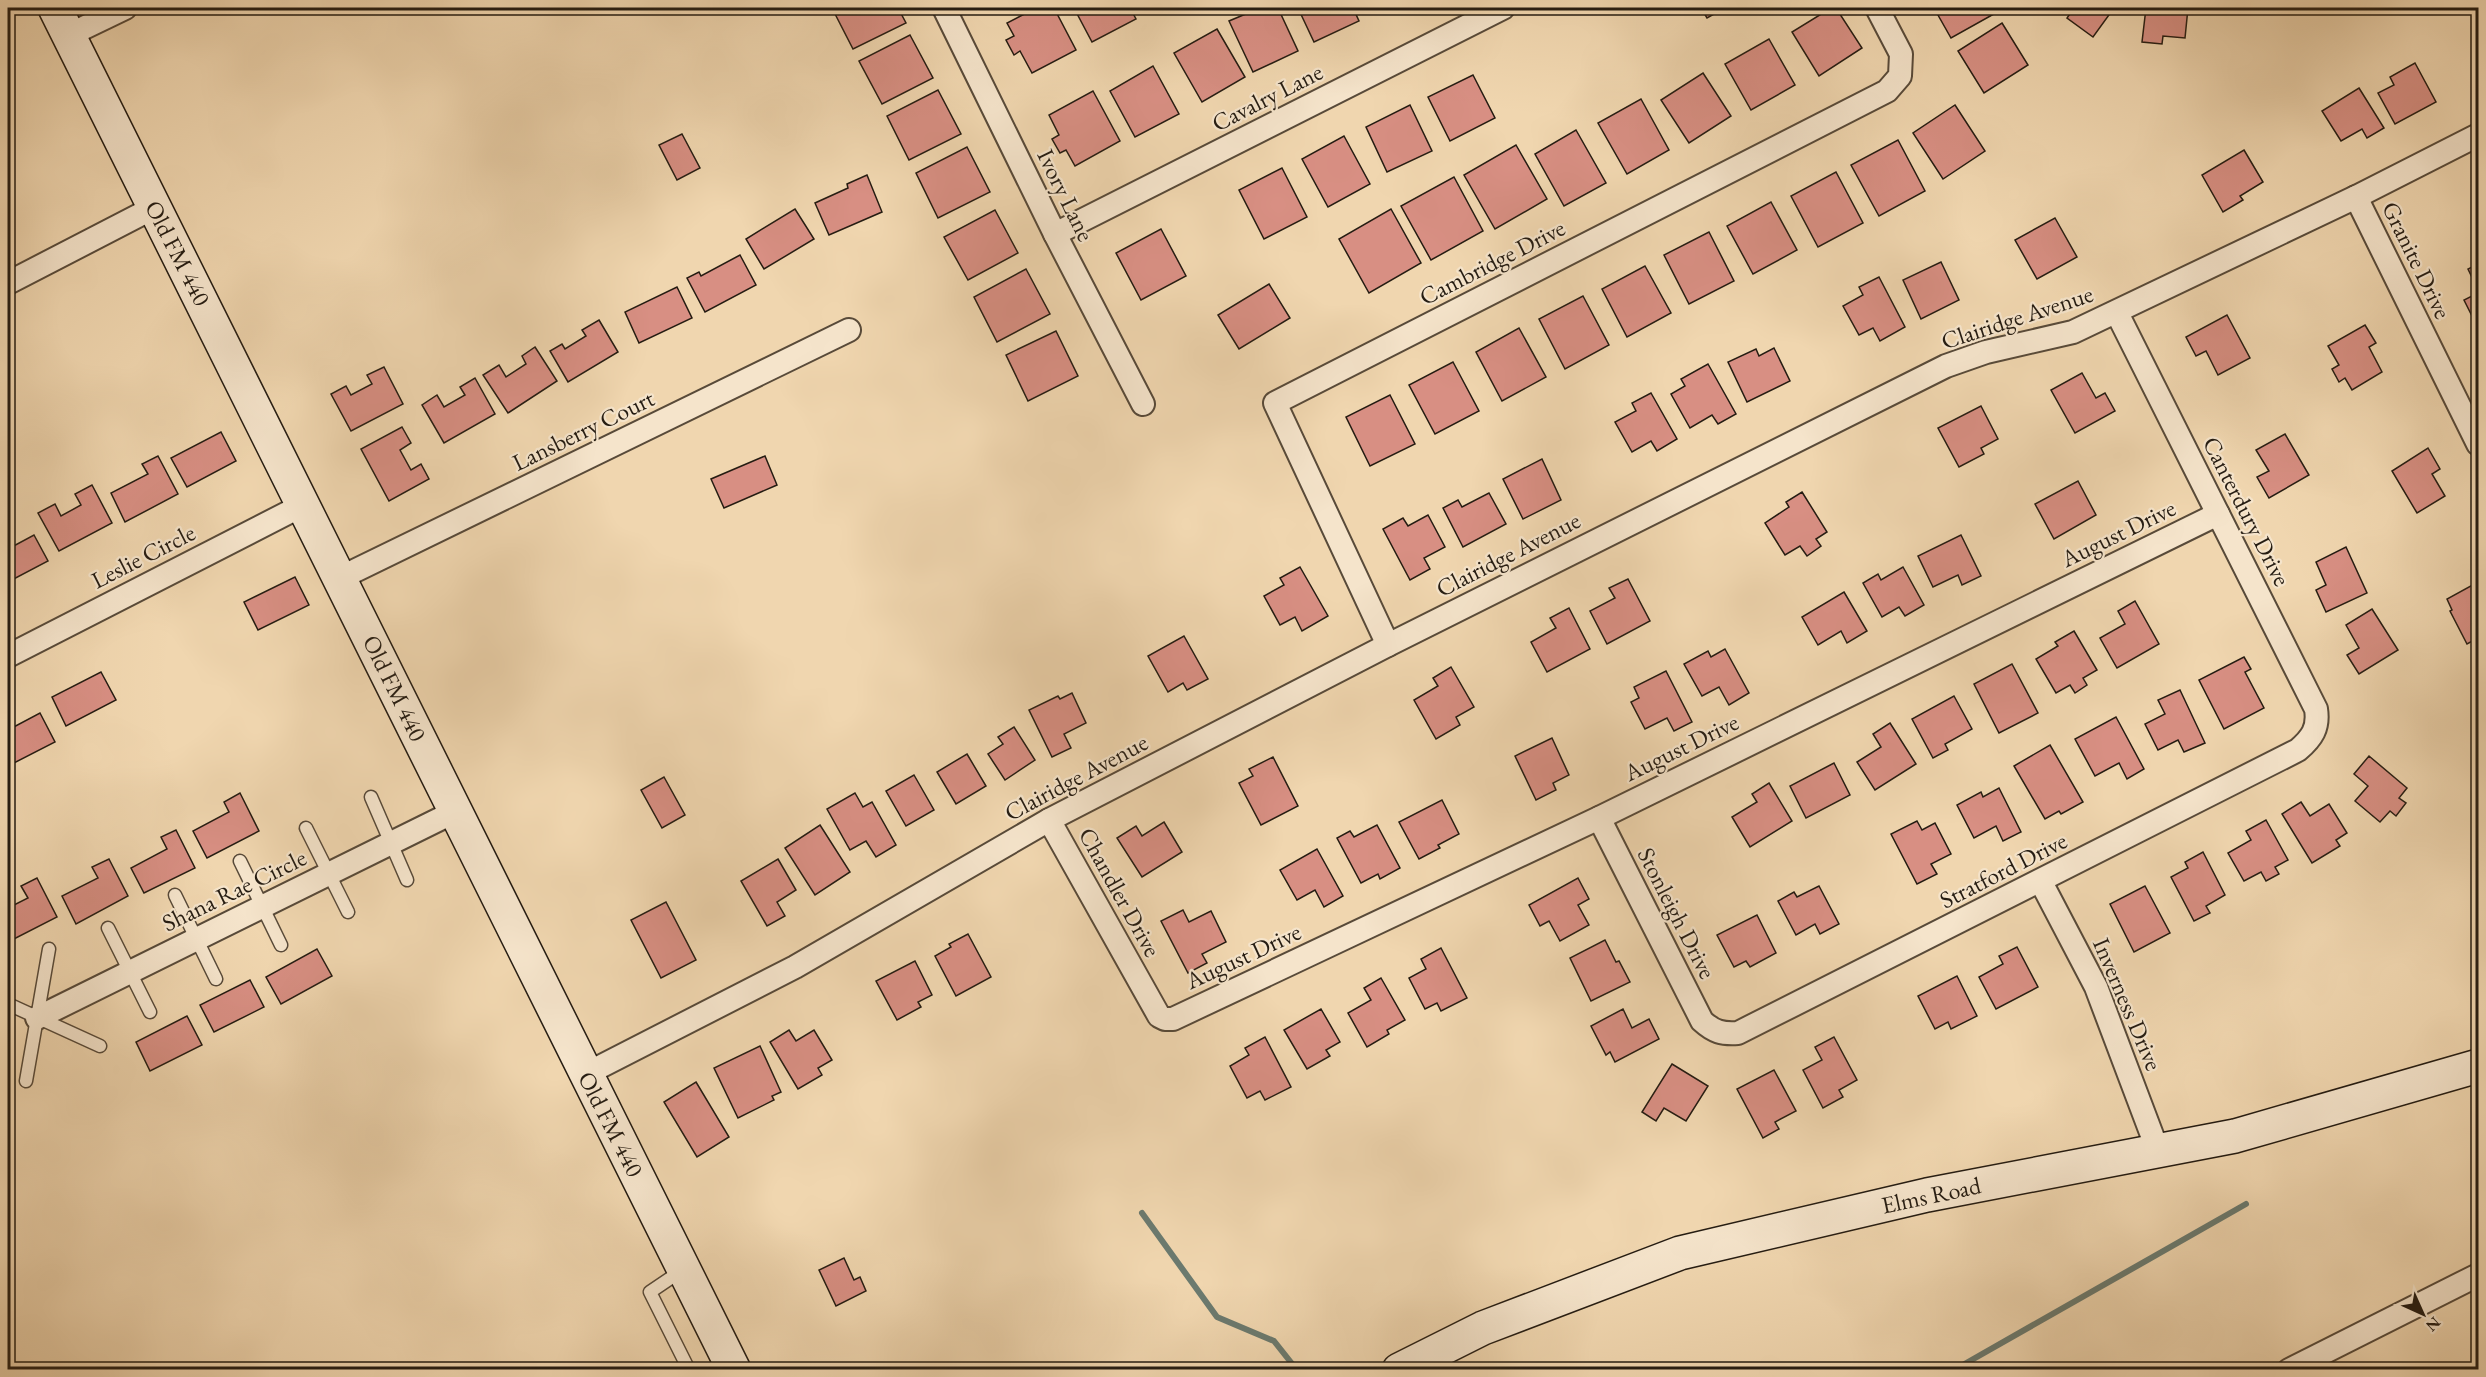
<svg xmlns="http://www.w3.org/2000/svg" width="2486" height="1377" font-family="'EB Garamond',serif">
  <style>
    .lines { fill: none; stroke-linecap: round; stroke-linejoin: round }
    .stream { stroke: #6b7a6f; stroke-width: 6 }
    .building { fill: #d88f83; stroke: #251c12; stroke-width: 1.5 }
    .lane-casing { stroke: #584a39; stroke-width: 15 }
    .street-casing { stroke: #584a39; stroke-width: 26 }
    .secondary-casing { stroke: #251c12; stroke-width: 36 }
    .lane { stroke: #f5e4cb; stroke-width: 12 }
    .street { stroke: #f5e4cb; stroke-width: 22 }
    .secondary { stroke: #f5e4cb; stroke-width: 33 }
    .labels { text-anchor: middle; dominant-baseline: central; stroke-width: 4.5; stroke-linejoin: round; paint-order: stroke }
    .street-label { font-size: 24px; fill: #251c12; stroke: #f5e4cb }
  </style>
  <rect width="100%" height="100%" fill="#f0d6af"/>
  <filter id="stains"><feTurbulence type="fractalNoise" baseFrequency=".00333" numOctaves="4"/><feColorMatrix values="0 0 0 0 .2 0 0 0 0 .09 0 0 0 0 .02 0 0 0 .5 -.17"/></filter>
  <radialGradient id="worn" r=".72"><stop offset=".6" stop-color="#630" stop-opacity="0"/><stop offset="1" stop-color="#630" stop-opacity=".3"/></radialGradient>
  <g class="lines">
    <g class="stream">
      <polyline points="1142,1213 1217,1317 1274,1341 1297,1370"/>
      <polyline points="1954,1370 2246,1204"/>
    </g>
  </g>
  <g class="building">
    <polygon points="832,8 898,8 906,23 853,49"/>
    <polygon points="1036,8 1054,8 1076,50 1032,73 1020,51 1014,55 1006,40 1014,36 1007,23"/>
    <polygon points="1074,8 1130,8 1136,19 1092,42"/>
    <polygon points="1260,8 1278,8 1298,51 1253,72 1229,21"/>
    <polygon points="1298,8 1353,8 1359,21 1314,42"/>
    <polygon points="1701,8 1725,8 1707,18"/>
    <polygon points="1831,8 1836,8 1862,48 1819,76 1792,32"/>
    <polygon points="1934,8 1999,8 2001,10 1951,38"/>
    <polygon points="2074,8 2114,8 2093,37 2067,18"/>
    <polygon points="2146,8 2188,8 2185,38 2163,36 2162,44 2142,42"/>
    <polygon points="2002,23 2028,65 1984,93 1958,51"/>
    <polygon points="1217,29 1245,77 1202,102 1174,53"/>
    <polygon points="910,35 933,78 882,104 859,61"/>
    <polygon points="1769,39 1795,85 1751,110 1725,64"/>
    <polygon points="2415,63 2436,102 2395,124 2378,93 2394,85 2390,77"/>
    <polygon points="1153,66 1179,114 1135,137 1110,91"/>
    <polygon points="1703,73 1731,116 1689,143 1661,100"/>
    <polygon points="1473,75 1495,118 1450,141 1428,97"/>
    <polygon points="2359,88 2384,128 2367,138 2362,129 2341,141 2322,111"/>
    <polygon points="938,90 961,134 909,160 887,116"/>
    <polygon points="1093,91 1120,141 1075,166 1066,150 1060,153 1052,139 1059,135 1049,115"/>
    <polygon points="1641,99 1669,150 1627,174 1598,123"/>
    <polygon points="1410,105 1432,151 1387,172 1366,127"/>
    <polygon points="1955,105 1985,151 1943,179 1913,133"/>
    <polygon points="1576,130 1606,183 1564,206 1535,154"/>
    <polygon points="682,134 700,168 677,180 659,145"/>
    <polygon points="1344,136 1370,184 1328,207 1302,159"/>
    <polygon points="1898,140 1925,191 1879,216 1851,165"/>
    <polygon points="1516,145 1547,199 1495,229 1464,175"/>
    <polygon points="967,147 990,192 938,218 916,173"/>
    <polygon points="2244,150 2263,182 2240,196 2243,200 2223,212 2202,175"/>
    <polygon points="1282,168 1307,217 1264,239 1239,190"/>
    <polygon points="1836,172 1863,223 1818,247 1791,196"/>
    <polygon points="867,175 882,212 829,235 815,203 848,188 847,184"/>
    <polygon points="1454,177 1483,231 1431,260 1401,206"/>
    <polygon points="1771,202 1797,250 1753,274 1727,226"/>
    <polygon points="795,209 814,239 764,269 746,239"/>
    <polygon points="1391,209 1421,263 1369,293 1339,239"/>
    <polygon points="995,210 1018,253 968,280 944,237"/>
    <polygon points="2055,218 2077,257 2037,279 2015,240"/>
    <polygon points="1161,229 1186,276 1141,300 1116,253"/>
    <polygon points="1709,232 1734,281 1689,304 1664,255"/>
    <polygon points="740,255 756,285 705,312 687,278 699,272 701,276"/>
    <polygon points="1941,262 1959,300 1921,319 1903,280"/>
    <polygon points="2478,264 2478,290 2468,269"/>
    <polygon points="1645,266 1671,313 1627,337 1602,289"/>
    <polygon points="1026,269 1050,314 997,342 974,297"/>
    <polygon points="1879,277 1905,327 1880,341 1873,328 1859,335 1843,306 1863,295 1859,287"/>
    <polygon points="1269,284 1290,318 1239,349 1218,315"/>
    <polygon points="677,287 692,318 639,343 625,312"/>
    <polygon points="2478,293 2478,318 2474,320 2464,300"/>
    <polygon points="1583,296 1609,345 1565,369 1539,319"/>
    <polygon points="2227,315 2250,358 2218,375 2206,351 2196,356 2186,337"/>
    <polygon points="599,320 618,352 568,382 550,351 562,344 565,349 586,336 582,330"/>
    <polygon points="2365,325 2376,343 2369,347 2382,372 2352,390 2345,378 2339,382 2332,369 2339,365 2328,346"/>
    <polygon points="1519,328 1546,377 1502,401 1476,352"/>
    <polygon points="1056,331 1078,376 1028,401 1006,355"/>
    <polygon points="535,347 557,381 508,413 483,375 499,365 506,377 526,364 522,356"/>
    <polygon points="1774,348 1790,381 1747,402 1728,362 1756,349 1759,356"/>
    <polygon points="1453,362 1479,411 1435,434 1409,385"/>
    <polygon points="1708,364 1736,414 1718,424 1712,415 1690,428 1671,394 1685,386 1681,379"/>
    <polygon points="384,367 403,404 351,431 331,394 346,386 351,395 372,384 367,375"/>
    <polygon points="2082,373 2096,398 2105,393 2115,411 2075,433 2051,390"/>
    <polygon points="475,378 495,414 444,443 422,405 437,395 444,407 465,395 460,387"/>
    <polygon points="1651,393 1677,439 1657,451 1651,441 1632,452 1615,422 1636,411 1632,403"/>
    <polygon points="1390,395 1415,444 1370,466 1346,417"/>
    <polygon points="1981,406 1998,439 1981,448 1984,454 1959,467 1938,428"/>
    <polygon points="402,427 411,443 400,450 411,470 421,464 429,479 389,501 361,449"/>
    <polygon points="221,432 236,461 187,487 171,458"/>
    <polygon points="2285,434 2309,475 2269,498 2257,477 2269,471 2256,450"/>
    <polygon points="2428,448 2440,469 2432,474 2445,496 2417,513 2392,471"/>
    <polygon points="158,456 178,494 125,522 111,493 148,474 142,464"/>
    <polygon points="765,456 777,485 724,508 711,479"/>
    <polygon points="1542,459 1561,500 1523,519 1503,479"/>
    <polygon points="2078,481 2096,515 2054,539 2035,504"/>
    <polygon points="92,485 112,523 59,551 38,513 55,504 61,516 81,505 75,494"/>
    <polygon points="1802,492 1827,532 1816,539 1821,546 1807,556 1800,546 1785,555 1765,523 1789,507 1786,502"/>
    <polygon points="1489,493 1506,524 1463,547 1443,508 1458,500 1462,507"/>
    <polygon points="1428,515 1445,547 1424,558 1430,569 1410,580 1383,529 1403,518 1408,526"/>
    <polygon points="34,535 48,561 8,582 8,549"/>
    <polygon points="1961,535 1981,576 1962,585 1958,575 1933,587 1918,556"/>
    <polygon points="2346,547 2367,593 2326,612 2316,590 2326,585 2316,562"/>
    <polygon points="1300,567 1328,616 1302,631 1295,617 1280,625 1264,596 1284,585 1280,578"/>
    <polygon points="1903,567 1924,605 1905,616 1899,607 1882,617 1863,583 1878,574 1881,580"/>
    <polygon points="295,577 309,605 258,630 244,602"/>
    <polygon points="1628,579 1650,621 1607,644 1590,611 1615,598 1609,588"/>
    <polygon points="2478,582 2478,638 2467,644 2450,611 2452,610 2447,599"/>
    <polygon points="1844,592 1867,631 1847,643 1841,631 1818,645 1802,617"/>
    <polygon points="2135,601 2159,644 2117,668 2100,638 2125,624 2118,611"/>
    <polygon points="1569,608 1590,649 1547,672 1531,642 1556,628 1550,618"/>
    <polygon points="2372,609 2398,650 2359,674 2347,655 2359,648 2346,625"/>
    <polygon points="2074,631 2097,670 2083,678 2087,685 2075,693 2070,685 2056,693 2036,659 2058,646 2055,642"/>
    <polygon points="1184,636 1208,679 1187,690 1183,683 1168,692 1148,656"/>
    <polygon points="1725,649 1749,693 1729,705 1719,687 1702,696 1684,664 1708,651 1711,657"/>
    <polygon points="2244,657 2251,669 2245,672 2264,708 2224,729 2199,680"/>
    <polygon points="2012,664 2038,713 1999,733 1974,684"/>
    <polygon points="1451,667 1474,707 1456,717 1460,725 1436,739 1414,700 1438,686 1433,678"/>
    <polygon points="1666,671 1692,722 1674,731 1667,718 1645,729 1631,702 1639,698 1634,687"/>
    <polygon points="101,672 116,700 66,726 52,697"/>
    <polygon points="2180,690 2205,743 2184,752 2178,740 2158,750 2145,724 2165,714 2158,700"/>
    <polygon points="1072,693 1086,723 1064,734 1071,748 1052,757 1029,710 1058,696 1060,699"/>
    <polygon points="1954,696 1972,729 1945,744 1948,750 1933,758 1912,719"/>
    <polygon points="40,713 55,742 8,766 8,730"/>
    <polygon points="2116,717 2144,769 2127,779 2119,763 2095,776 2075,739"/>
    <polygon points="1890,723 1916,764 1875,790 1857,762 1881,747 1873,734"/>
    <polygon points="1014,727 1035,760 1005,780 988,754 1003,744 998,737"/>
    <polygon points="1552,738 1569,775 1553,783 1556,790 1536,800 1515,756"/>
    <polygon points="2050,745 2083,802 2061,814 2059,811 2045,819 2014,766"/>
    <polygon points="967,754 986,786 956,804 937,772"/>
    <polygon points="2369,756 2407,788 2399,798 2406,803 2396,816 2390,811 2380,822 2355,801 2368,786 2354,774"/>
    <polygon points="1273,757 1298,806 1261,825 1239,783 1253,776 1249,769"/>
    <polygon points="1834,763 1850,795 1806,818 1790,786"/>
    <polygon points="914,775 934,810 906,826 886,791"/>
    <polygon points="664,777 685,815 662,828 641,790"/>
    <polygon points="1769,783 1792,821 1750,847 1732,817 1757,802 1752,794"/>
    <polygon points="1999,788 2021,832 2003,841 1996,826 1974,838 1957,805 1981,792 1983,797"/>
    <polygon points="240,793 259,831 207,858 193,831 229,812 224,802"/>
    <polygon points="855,793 863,807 872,802 896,845 876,857 866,841 850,850 827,809"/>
    <polygon points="1442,800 1459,834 1438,845 1440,848 1419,859 1399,822"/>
    <polygon points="2301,802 2310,816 2329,804 2347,833 2336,840 2340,846 2312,863 2282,814"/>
    <polygon points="2266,820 2288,860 2275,867 2279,874 2266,881 2261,872 2244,881 2228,853 2251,840 2246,831"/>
    <polygon points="1917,821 1922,830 1935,823 1951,854 1931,864 1937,874 1917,884 1891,834"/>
    <polygon points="1164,822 1182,852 1142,877 1117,838 1136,826 1142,836"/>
    <polygon points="820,825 850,872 815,895 785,848"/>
    <polygon points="1377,825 1400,868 1380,879 1378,874 1361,883 1337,838 1350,831 1354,837"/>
    <polygon points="176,830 195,868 144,893 131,868 167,849 161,837"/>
    <polygon points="1317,849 1343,896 1324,907 1315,890 1297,900 1280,870"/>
    <polygon points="2203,852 2225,895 2206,906 2210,913 2194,921 2171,877 2188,868 2185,862"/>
    <polygon points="109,859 128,896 76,924 62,896 98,878 92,867"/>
    <polygon points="778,859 796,890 777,902 785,916 767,926 741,881"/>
    <polygon points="37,878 57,917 8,942 8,908 28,898 21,886"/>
    <polygon points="1578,878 1589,899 1578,905 1589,925 1560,941 1549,921 1540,926 1529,905"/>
    <polygon points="1819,886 1839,924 1820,934 1815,924 1796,935 1778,901 1794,892 1797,897"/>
    <polygon points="2145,886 2170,933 2134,952 2110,904"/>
    <polygon points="666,902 696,960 661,978 631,920"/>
    <polygon points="1183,910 1189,922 1211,911 1226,942 1202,954 1207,963 1188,973 1161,921"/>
    <polygon points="1757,915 1776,953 1750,967 1746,961 1734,967 1717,935"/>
    <polygon points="968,934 991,977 956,996 935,956 951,947 949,944"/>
    <polygon points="1605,940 1616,962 1619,961 1630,982 1591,1001 1570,958"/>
    <polygon points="2017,947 2038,987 1996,1009 1979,977 2003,964 1999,956"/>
    <polygon points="1441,948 1467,998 1441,1011 1437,1003 1425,1009 1409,978 1426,969 1421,959"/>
    <polygon points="317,949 332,976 281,1004 266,977"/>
    <polygon points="915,961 932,995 918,1002 921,1007 897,1020 876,981"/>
    <polygon points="1957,976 1977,1016 1951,1029 1948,1022 1935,1029 1918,996"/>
    <polygon points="1381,978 1405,1020 1387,1030 1389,1034 1367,1047 1348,1013 1371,1000 1364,988"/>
    <polygon points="250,980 264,1007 214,1032 200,1005"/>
    <polygon points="1321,1009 1340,1042 1326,1050 1330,1056 1307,1069 1284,1030"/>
    <polygon points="1623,1009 1632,1028 1649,1019 1659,1039 1615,1062 1610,1052 1606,1055 1591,1026"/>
    <polygon points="187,1016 202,1045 150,1071 136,1042"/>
    <polygon points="789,1030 796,1041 814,1030 832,1060 818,1068 822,1075 798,1089 770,1042"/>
    <polygon points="1265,1037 1291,1087 1265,1100 1260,1091 1247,1098 1230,1066 1249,1055 1245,1048"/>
    <polygon points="1834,1037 1857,1080 1839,1090 1843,1097 1823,1108 1803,1070 1822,1060 1815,1047"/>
    <polygon points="760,1046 781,1092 772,1096 774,1100 738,1118 714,1068"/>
    <polygon points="1672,1064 1708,1086 1686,1121 1664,1108 1656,1121 1642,1112"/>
    <polygon points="1774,1070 1796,1111 1775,1122 1779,1129 1763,1138 1737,1089"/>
    <polygon points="696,1082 729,1137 697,1157 664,1102"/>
    <polygon points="844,1258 854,1280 860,1277 866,1291 836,1306 819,1270"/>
  </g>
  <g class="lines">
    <g class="lane-casing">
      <g id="lane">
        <polyline points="371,797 407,880"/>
        <polyline points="306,828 348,912"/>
        <polyline points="240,861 281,945"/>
        <polyline points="175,895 216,979"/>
        <polyline points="108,928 150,1012"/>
        <polyline points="8,1004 100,1046"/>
        <polyline points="26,1081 49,949"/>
        <polyline points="684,1269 650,1292 689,1370"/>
      </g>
    </g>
    <g class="street-casing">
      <g id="street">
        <polyline points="944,8 1055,234 1143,404"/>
        <polyline points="69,35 125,8"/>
        <polyline points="2356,197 2478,444"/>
        <polyline points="1055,234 1503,8"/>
        <polyline points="8,283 155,207"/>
        <polyline points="340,578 849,330"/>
        <polyline points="1388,645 1275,403 1887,91 1900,76 1901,54 1877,8"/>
        <polyline points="8,656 303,505"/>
        <path d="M1599 818 1702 1021C1714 1032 1722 1034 1738 1033L2298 750C2312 738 2319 728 2316 709L2117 313"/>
        <polyline points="1049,820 1159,1016 1165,1019 1173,1019 1599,818 2218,514"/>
        <polyline points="2041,882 2096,987 2158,1151"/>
        <polyline points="37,1018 456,811"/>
        <polyline points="586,1074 795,967 1049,820 1388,645 1946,366 1986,352 2073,332 2356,197 2478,135"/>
        <polyline points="2289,1370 2478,1275"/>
      </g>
    </g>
    <g class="secondary-casing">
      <g id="secondary">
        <polyline points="55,8 734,1370"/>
        <polyline points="1399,1370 1483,1328 1680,1253 1927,1195 2235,1136 2478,1066"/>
      </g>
    </g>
    <use href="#lane" class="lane"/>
    <use href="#street" class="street"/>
    <use href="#secondary" class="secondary"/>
  </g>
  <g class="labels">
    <g class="street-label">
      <text transform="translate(1267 97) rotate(-27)">Cavalry Lane</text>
      <text transform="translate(1066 195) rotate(64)">Ivory Lane</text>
      <text transform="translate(178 253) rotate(63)">Old FM 440</text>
      <text transform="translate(2417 260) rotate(64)">Granite Drive</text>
      <text transform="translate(1492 262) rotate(-27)">Cambridge Drive</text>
      <text transform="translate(2017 317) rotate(-18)">Clairidge Avenue</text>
      <text transform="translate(583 430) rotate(-26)">Lansberry Court</text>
      <text transform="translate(2247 511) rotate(63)">Canterdury Drive</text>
      <text transform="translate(2118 533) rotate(-26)">August Drive</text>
      <text transform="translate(1508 554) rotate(-27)">Clairidge Avenue</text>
      <text transform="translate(143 556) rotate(-27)">Leslie Circle</text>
      <text transform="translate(395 688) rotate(64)">Old FM 440</text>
      <text transform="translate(1681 747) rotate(-26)">August Drive</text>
      <text transform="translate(1076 777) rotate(-28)">Clairidge Avenue</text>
      <text transform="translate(2003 870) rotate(-27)">Stratford Drive</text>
      <text transform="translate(234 890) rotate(-26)">Shana Rae Circle</text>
      <text transform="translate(1120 892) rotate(61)">Chandler Drive</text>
      <text transform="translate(1677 913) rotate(63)">Stonleigh Drive</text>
      <text transform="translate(1243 956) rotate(-25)">August Drive</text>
      <text transform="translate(2128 1004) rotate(67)">Inverness Drive</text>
      <text transform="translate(611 1124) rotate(63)">Old FM 440</text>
      <text transform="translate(1931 1195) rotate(-12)">Elms Road</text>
    </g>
  </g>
  <rect width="2486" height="1377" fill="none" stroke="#f0d6af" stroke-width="30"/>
  <rect x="9" y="9" width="2468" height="1359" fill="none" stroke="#251c12" stroke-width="3"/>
  <rect x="15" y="15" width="2456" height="1347" fill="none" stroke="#251c12" stroke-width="1.5"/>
  <g transform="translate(2423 1314) rotate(135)" stroke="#f5e4cb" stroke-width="4.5" paint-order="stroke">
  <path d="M0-4.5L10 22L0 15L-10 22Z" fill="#251c12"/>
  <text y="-9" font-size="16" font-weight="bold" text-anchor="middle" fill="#251c12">N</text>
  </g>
  <rect width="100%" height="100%" filter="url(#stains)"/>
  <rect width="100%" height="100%" fill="url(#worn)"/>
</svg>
